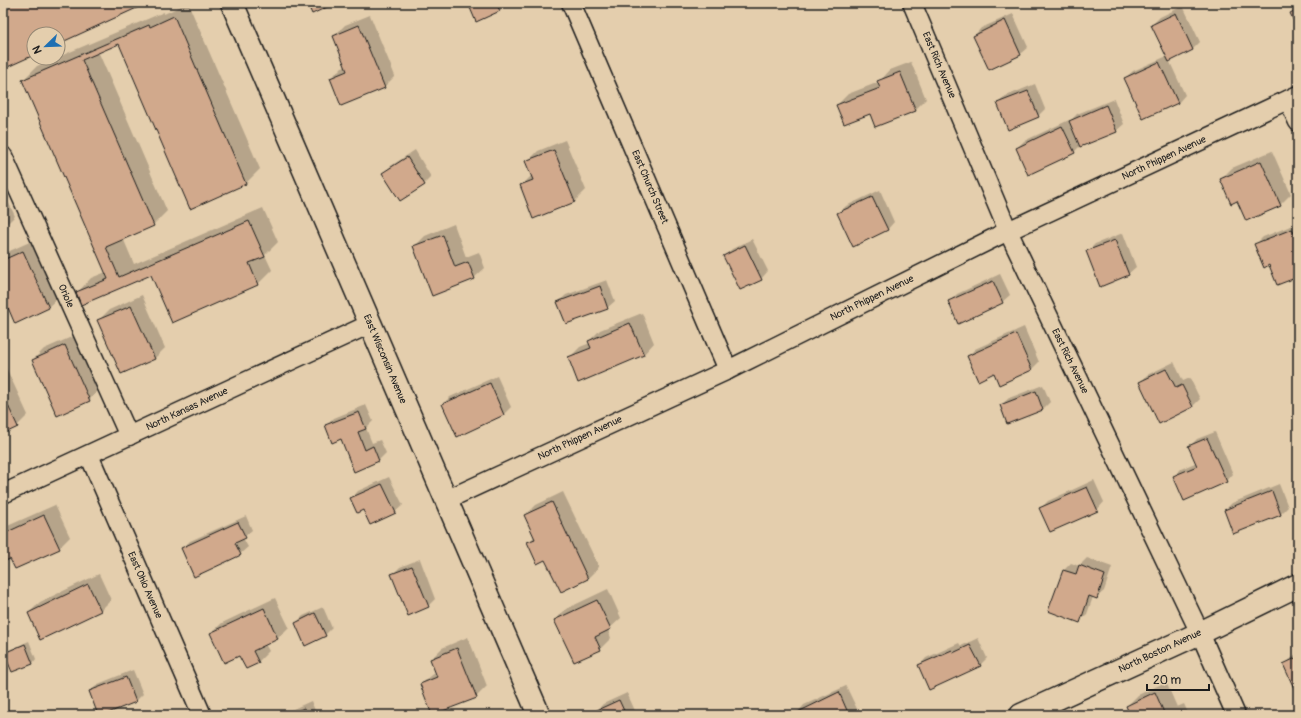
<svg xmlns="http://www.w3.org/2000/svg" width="1301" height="718" font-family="Pangolin,sans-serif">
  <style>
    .shadow { fill: #0003 }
    .building { fill: #d1a98c; stroke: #1c1c1c }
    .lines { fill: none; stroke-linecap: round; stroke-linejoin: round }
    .minor-casing { stroke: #1c1c1c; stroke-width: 21 }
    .tertiary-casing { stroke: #1c1c1c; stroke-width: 25 }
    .minor { stroke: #e4cead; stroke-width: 18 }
    .tertiary { stroke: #e4cead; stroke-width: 22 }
    .labels { text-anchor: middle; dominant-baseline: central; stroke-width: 3.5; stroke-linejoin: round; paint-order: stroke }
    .street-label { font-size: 10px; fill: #1c1c1c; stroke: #e4cead }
  </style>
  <rect width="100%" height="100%" fill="#e4cead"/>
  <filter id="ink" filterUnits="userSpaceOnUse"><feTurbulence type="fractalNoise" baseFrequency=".025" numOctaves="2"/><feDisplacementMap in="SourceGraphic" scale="8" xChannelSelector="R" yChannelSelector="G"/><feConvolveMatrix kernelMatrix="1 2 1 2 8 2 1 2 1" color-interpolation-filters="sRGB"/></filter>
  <g filter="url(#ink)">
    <g class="shadow">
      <polygon points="188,3 260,169 246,183 190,207 119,42 98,51 167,211 153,225 123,238 134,264 263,208 278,242 265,255 272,270 258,284 152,274 77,293 91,278 106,272 23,80 37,66 164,12 164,14"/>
      <polygon points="469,3 506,3 499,10"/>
      <polygon points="1183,6 1200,42 1193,49 1169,60 1185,95 1178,103 1125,78 1133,71 1167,56 1152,25 1160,17"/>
      <polygon points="1298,6 1298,28 1291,13"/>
      <polygon points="1013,14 1028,47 1020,54 974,36 981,28"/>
      <polygon points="370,15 395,76 384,87 331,78 342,67 346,66 334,36 345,25"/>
      <polygon points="911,62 926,99 915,110 871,112 837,105 848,94 879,82 890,70"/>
      <polygon points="1035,84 1045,109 1038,116 998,103 1006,96"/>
      <polygon points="1114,99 1124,124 1116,131 1080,146 1074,152 1017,148 1024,141 1069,120 1070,121 1077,114"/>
      <polygon points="565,140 586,190 575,201 534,217 521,186 532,175 527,162 538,151"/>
      <polygon points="415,150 431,177 424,184 383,173 391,166"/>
      <polygon points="1272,151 1291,194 1280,205 1237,200 1221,179 1232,168"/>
      <polygon points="880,190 894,222 887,230 839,213 846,206"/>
      <polygon points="3,191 15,216 3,228"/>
      <polygon points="1298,223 1298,276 1256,244 1263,237"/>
      <polygon points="454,224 466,257 479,252 485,268 474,278 414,247 425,236"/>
      <polygon points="1123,233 1136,267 1128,274 1087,252 1095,244"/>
      <polygon points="752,239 768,271 761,279 724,256 732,249"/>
      <polygon points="34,240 59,297 48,307 3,294 3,254"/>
      <polygon points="1000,274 1010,295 1002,302 949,302 957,294"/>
      <polygon points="607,280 615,301 607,308 558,302 566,295"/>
      <polygon points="142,295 165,348 154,359 98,321 109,310"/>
      <polygon points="642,313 654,343 644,354 569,358 580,347 590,343 589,341 600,330"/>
      <polygon points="1024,327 1039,362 1032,369 1000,384 995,372 968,356 975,349"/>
      <polygon points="76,335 100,389 89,400 33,360 44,349"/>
      <polygon points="3,361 28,415 17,426 3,433"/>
      <polygon points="1174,362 1183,381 1190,378 1200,399 1193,406 1140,382 1147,375"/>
      <polygon points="497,376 511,407 504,414 443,404 450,397"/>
      <polygon points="1043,385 1050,402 1042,410 1001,405 1009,398"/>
      <polygon points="366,405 373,421 366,428 372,443 380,440 386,453 378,461 341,438 326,426 334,418"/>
      <polygon points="1215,432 1233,474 1226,482 1174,476 1181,469 1197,462 1190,446 1197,439"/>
      <polygon points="389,477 403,505 395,512 351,499 358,491"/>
      <polygon points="1094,480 1104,502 1097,510 1040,509 1048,501"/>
      <polygon points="1279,484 1288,507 1281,514 1234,533 1225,510 1232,503"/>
      <polygon points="563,492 599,567 588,578 561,591 546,558 528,543 535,536 525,516 536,505"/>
      <polygon points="55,505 70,537 59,548 11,558 3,561 3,528"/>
      <polygon points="246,516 252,530 243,538 248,547 240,554 182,549 190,541"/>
      <polygon points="1087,558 1112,567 1104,591 1096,598 1093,597 1087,614 1079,621 1064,570 1071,563 1079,566"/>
      <polygon points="420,559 435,599 428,606 392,575 400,567"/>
      <polygon points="99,574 111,600 100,611 29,613 40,602"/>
      <polygon points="608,589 621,618 608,630 611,638 600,649 575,661 555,620 566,609"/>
      <polygon points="275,598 289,627 278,638 265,644 269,651 258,662 240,655 211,633 222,623"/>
      <polygon points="323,607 332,628 325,635 296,623 303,616"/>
      <polygon points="468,637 487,686 476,697 421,684 436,672 431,659 442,648"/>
      <polygon points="978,638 987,658 980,665 919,666 926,658 959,643 961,646"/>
      <polygon points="29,641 36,659 33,663 13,671 5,653 9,650"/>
      <polygon points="1298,652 1298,695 1284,665"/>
      <polygon points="133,670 143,694 136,701 100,715 90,692 98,684"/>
      <polygon points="1166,682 1177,707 1184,704 1189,715 1131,715 1127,706 1138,695"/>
      <polygon points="846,686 860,715 798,715 797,713 804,705"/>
      <polygon points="627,693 637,715 643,712 644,715 598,715 596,711 603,704"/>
      <polygon points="311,701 317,715 280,715"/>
    </g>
    <g class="building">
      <polygon points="3,3 139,3 141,6 58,44 58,34 34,34 34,55 3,69"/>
      <polygon points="307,3 336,3 312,14"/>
      <polygon points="468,3 496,3 500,11 476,22"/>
      <polygon points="1298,9 1298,30 1290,13"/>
      <polygon points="1176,13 1193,50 1169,62 1151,25"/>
      <polygon points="174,16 246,184 190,209 119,44 82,60 154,226 106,247 119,277 249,221 265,257 249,263 258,285 172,323 151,275 81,305 76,292 108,279 22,80 149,25 150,27"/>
      <polygon points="1005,20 1021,55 989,70 973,36"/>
      <polygon points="359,25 385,88 341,106 330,78 347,71 333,36"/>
      <polygon points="1159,62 1178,103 1143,119 1124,78"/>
      <polygon points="900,72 916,111 875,127 870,114 844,124 836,105 880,88 877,81"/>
      <polygon points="1028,91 1039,117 1008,130 997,103"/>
      <polygon points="1106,105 1117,132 1080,147 1069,121"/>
      <polygon points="1062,126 1075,153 1028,175 1016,148"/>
      <polygon points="554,150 575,202 533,219 520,185 533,180 525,161"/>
      <polygon points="407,157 425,185 400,201 382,173"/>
      <polygon points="1261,161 1281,206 1246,221 1237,201 1231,204 1220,179"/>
      <polygon points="872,197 888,230 853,247 837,213"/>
      <polygon points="1292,229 1298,242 1298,277 1277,285 1269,265 1264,268 1254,244"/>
      <polygon points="443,235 455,267 468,262 475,279 432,296 413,246"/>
      <polygon points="1115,240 1129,275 1100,287 1086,251"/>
      <polygon points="745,245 762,280 740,290 723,256"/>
      <polygon points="23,251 49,308 15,324 3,296 3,260"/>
      <polygon points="993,281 1003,303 958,324 948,301"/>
      <polygon points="600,286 608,309 566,324 557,302"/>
      <polygon points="131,306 155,359 121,374 97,320"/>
      <polygon points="630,323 644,355 578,383 568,357 591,348 588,341"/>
      <polygon points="1016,334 1032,370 999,385 994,373 978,381 967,356"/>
      <polygon points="65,345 90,401 57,416 32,360"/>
      <polygon points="1166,369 1176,388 1182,385 1193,407 1159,424 1139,382"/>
      <polygon points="490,383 504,415 457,437 442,404"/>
      <polygon points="1036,391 1043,410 1007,424 1000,405"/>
      <polygon points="3,395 18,427 3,434"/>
      <polygon points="359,412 366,429 358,432 365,450 373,446 379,461 354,472 341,439 332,443 325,425"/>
      <polygon points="1207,438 1227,482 1184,501 1173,476 1197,466 1188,446"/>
      <polygon points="382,484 396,513 370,525 363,510 357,513 350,498"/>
      <polygon points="1087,487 1098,511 1050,532 1039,508"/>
      <polygon points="1272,491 1281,515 1233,534 1224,510"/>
      <polygon points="552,502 588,579 561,592 545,560 537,564 527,542 535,539 524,515"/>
      <polygon points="44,515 60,549 15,569 10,559 3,562 3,534"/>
      <polygon points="238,522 246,538 235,543 241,555 194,577 181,548"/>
      <polygon points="1079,565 1105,575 1097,599 1089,596 1080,623 1048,611 1063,570 1076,574"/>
      <polygon points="412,566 429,607 408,616 391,574"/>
      <polygon points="88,584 101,611 40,640 28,613"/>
      <polygon points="597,600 611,629 595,637 601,650 574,662 554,620"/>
      <polygon points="264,608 278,639 253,651 259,663 246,669 239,656 224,663 210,633"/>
      <polygon points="315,613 326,636 305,646 295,623"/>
      <polygon points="25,644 33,664 12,672 4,653"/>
      <polygon points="970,645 981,666 929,690 918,665 952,650 953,653"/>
      <polygon points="457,648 477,698 432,715 420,684 437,677 430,659"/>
      <polygon points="1298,657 1298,697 1283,664"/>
      <polygon points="126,677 136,702 103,715 98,715 89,691"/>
      <polygon points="839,692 849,715 797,715 796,713"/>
      <polygon points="1155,692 1165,715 1130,715 1126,706"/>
      <polygon points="619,700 626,715 596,715 595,711"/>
      <polygon points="304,708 307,715 288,715"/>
    </g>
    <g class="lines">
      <g class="minor-casing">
        <g id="minor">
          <polyline points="571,3 728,370"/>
          <polyline points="912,3 1008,231 1200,633 1236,715"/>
          <polyline points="1288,100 1298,122"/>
          <polyline points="3,156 129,436"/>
          <polyline points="89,455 202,715"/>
          <polyline points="3,494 370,324"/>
          <polyline points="446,500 728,370 1008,231 1298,95"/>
        </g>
      </g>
      <g class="tertiary-casing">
        <g id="tertiary">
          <polyline points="232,3 539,715"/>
          <polyline points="1021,715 1200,633 1298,585"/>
        </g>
      </g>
      <use href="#minor" class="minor"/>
      <use href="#tertiary" class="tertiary"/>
    </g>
  </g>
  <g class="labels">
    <g class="street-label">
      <text transform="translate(939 65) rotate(67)">East Rich Avenue</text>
      <text transform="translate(1164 158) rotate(-25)">North Phippen Avenue</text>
      <text transform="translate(650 187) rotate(67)">East Church Street</text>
      <text transform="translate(66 296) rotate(66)">Oriole</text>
      <text transform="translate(872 298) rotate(-26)">North Phippen Avenue</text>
      <text transform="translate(385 359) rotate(67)">East Wisconsin Avenue</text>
      <text transform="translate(1070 361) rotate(64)">East Rich Avenue</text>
      <text transform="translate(187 409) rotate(-25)">North Kansas Avenue</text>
      <text transform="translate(580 438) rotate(-25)">North Phippen Avenue</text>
      <text transform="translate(145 585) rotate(66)">East Ohio Avenue</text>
      <text transform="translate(1160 651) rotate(-25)">North Boston Avenue</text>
    </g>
  </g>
  <rect width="1301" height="718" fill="none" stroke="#e4cead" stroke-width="16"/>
  <rect x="8" y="8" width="1285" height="702" fill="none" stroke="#1c1c1c" stroke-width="1.5" filter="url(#ink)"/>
  <g transform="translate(46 46) rotate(247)"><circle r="19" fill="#e4cead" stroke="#948773"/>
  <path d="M0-3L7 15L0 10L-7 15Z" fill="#1f6fb2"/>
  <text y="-6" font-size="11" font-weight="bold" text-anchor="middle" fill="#1c1c1c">N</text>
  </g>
  <path d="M1147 684v6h62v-6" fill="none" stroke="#1c1c1c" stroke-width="2"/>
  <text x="1153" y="684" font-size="12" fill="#1c1c1c" stroke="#e4cead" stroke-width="3" paint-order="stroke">20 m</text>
</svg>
